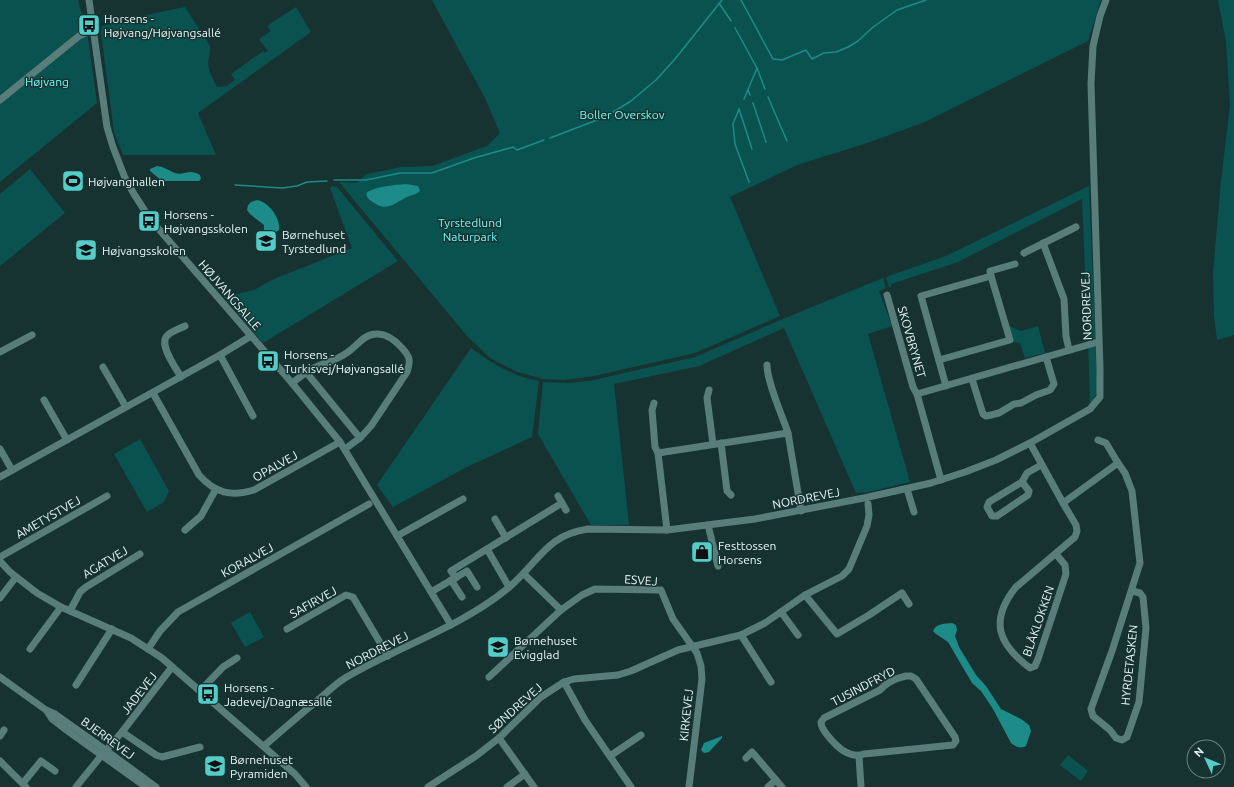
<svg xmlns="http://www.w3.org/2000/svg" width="1234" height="787" font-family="Ubuntu,sans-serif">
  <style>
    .green { fill: #0a5250 }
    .water { fill: #1d8b87 }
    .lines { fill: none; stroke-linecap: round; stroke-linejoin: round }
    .stream { stroke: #1d8b87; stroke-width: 1.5 }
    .minor { stroke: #587d7b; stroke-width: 7 }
    .labels { text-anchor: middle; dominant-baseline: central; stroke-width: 3; stroke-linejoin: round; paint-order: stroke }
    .poi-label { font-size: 12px; fill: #e6f7f6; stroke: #163331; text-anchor: start }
    .park-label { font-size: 12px; fill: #6ffdf6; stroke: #163331 }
    .street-label { font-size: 12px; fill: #e6f7f6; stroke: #163331 }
  </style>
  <rect width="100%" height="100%" fill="#163331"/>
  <g class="green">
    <polygon points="1,0 78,0 88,38 97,103 0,182 0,1"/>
    <polygon points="432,0 1101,0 1088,41 925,122 867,143 797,165 730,197 780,316 695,353 594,376 564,380 543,379 515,371 490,358 467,336 339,182 356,183 367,174 391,169 401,167 432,166 487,146 500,133 485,98"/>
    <polygon points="1218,0 1234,0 1234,335 1217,340 1214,316 1213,273 1221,181 1230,105 1226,41"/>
    <path d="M185 7 210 46C211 52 209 56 208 62 208 71 213 79 217 87L227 86 235 80 231 74 263 51 265 53 268 51 259 39 271 31 267 26 296 7 311 32 198 113 216 155H123L114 132 101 33 102 26 160 12Z"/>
    <polygon points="30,169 65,213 0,266 0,194"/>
    <polygon points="332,186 337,187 398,261 263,343 224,297 254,290 274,279 352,248 330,188"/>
    <polygon points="1089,186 1097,380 1097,393 1090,405 1088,339 1082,199 958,262 891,284 891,287 889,287 886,277 946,256"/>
    <polygon points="883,278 886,288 879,291 892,326 868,334 910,482 868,492 856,493 784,328 699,366 614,384 629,525 591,525 538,434 543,382 569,383 589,381 695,357 790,316"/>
    <polygon points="1009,326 1021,331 1038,326 1045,353 1025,358 1020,343 1014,342"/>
    <path d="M471 348C492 364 513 376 539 381L532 437 465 468 393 507 377 485Z"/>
    <polygon points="140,439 169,491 164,502 147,512 114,454"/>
    <polygon points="250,612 264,637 245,647 231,623"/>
    <polygon points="1068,755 1088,771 1081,781 1060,765"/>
  </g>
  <g class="water">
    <path d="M157 166C164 167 168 170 175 173 184 176 189 168 200 175L201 179 199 181H162L150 171V169Z"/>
    <path d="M406 184 418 186 420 191C416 195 410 195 405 198 391 206 385 212 370 200 367 197 366 196 367 192 380 186 393 185 406 184Z"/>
    <path d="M257 200C269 202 281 219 279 230L272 234H266L264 231V225L250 214 247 210 248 205 251 202Z"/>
    <path d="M952 623 956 625 957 630 955 636 959 647 976 675 986 686 1001 709 1021 719 1029 725 1031 731 1026 746C1020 749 1016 747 1011 743L993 709 981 691 972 683 948 642 936 634 933 631C936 623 945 624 952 623Z"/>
    <polygon points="722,736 722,738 709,752 704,753 701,750 704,743"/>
  </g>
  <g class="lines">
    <g class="stream">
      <polyline points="741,0 773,59 782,60 806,50 812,59 824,53 836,52 848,47 858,41 872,28 897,10 926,0"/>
      <polyline points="719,3 731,21"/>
      <polyline points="735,28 757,68 744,99"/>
      <polyline points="757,68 765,89"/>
      <polyline points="748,90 750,95"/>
      <polyline points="768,97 787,141"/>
      <polyline points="753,103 766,142"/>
      <polyline points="739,109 733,124 735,144 749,182"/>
      <polyline points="739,109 752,149"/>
      <polyline points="550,138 605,117 631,101 656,80 675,59 722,0"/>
      <polyline points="334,180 366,180 400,173 432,173 474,158 513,147 517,150 544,140"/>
      <polyline points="235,185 282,188 297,186 307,182 327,181"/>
    </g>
    <g class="minor">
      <polyline points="89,0 107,127 113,147 125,178 134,194 150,219 292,383 340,442 451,625"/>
      <polyline points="0,100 79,36 93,29"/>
      <polyline points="1043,243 1064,299 1066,336 1069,350"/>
      <polyline points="1024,253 1076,227"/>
      <polyline points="887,295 913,387 917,394 941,480"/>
      <polyline points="0,352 32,335"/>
      <polyline points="220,355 253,416"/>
      <polyline points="939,360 1010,340 991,276"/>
      <path d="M767 365C767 382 782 415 788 433"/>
      <polyline points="103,367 126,407"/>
      <polyline points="306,372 360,438"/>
      <path d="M181 377C176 368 157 343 168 335 172 331 179 329 185 326"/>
      <polyline points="972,379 983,414 986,416 991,415 999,413 1014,404 1021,403 1036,395 1050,390 1054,384 1046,357"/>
      <path d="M292 383C300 377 308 370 318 366 328 362 339 359 348 352 357 346 364 334 376 334 387 333 395 340 402 348 410 357 411 360 407 372L371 426 360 438 345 449"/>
      <polyline points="946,386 921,296 991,276 990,271 1015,264"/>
      <polyline points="709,390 707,398 713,444"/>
      <path d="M153 393 199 475C215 493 231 497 254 490L340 442"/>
      <polyline points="917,394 1098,342"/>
      <polyline points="44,400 67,440"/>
      <polyline points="654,403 652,410 655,447 658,453"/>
      <polyline points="721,443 727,491 731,495"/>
      <polyline points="1030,443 1063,503 1118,463 1106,443 1098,440"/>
      <polyline points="0,449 12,470"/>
      <polyline points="1118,463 1125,473 1132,491 1140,563 1112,651 1091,709 1093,716 1110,730 1116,738 1122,740 1127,737 1139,702 1146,628 1143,597 1140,593 1132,591"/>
      <polyline points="0,477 220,355 251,336"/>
      <polyline points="1022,482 1029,491 1028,495 997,516 992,516 987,507 989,502 1022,482 1027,473 1041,465"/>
      <polyline points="907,489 914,512"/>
      <polyline points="558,496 566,510"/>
      <polyline points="495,519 506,538"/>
      <polyline points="708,525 718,566"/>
      <polyline points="185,530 201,516 216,489"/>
      <polyline points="667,530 658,453 788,433 801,511"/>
      <polyline points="397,536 463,499"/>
      <polyline points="487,549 562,503"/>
      <path d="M1056 554 1065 565 1066 574 1038 659 1035 666 1030 668C998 644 989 621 1016 587L1075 537 1077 531 1076 525 1063 503"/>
      <polyline points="0,557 107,496"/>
      <polyline points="0,561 10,572 37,593 61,607 131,638 162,658 295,774 306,787"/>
      <polyline points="524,574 561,610"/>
      <polyline points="456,578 451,571 487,549 509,587"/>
      <polyline points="451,580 462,597"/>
      <polyline points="431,592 467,571 477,587"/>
      <polyline points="805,595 837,634 869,615 902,593 909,604"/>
      <polyline points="0,598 16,577"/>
      <polyline points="70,611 80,592 86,587 140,554"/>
      <polyline points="781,612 798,635"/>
      <polyline points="287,629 346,595 353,597 388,656"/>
      <polyline points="741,635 771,682"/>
      <polyline points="30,649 61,607"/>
      <polyline points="148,649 160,631 178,612 369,504"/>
      <path d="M906 676H911L916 679 955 737 956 741 953 745 864 754C849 759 837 747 828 736 825 732 821 728 821 722L824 718 880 690C886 683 897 678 906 676Z"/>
      <polyline points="0,677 46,710 55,714 96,743 156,787"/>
      <polyline points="489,677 561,610 582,595 595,589 661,590 673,619 697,653 701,666 702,679 689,787"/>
      <polyline points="564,682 585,720 631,787"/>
      <polyline points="76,685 112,629"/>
      <polyline points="200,691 223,667 237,658"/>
      <polyline points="47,711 52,719 69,732 146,787"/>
      <polyline points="122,732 156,755 162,757 200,747"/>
      <polyline points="0,736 4,730"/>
      <polyline points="499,738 534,787"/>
      <path d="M264 746C280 732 296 718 312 705 323 696 334 685 345 678 399 646 459 628 507 589 538 564 545 535 588 529L667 530 755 519 864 498 931 483 965 472 996 460 1030 443 1090 409 1100 397V368L1091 84 1093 46 1100 16 1106 0"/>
      <polyline points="610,756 641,735"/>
      <polyline points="859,756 861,787"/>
      <polyline points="746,758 752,752 782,787"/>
      <polyline points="0,761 26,787"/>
      <polyline points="23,783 41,761 55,771"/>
      <polyline points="76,787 101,756 122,732 172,667"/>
      <polyline points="428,787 476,756 499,738 541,697 564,682 574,679 618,675 631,671 678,650 741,635 765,623 805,595 842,576 849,569 867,526 869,515 868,504"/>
      <polyline points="507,787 525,774"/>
      <polyline points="768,787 776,780"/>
    </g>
  </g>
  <defs>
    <g id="bus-square" transform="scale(1.15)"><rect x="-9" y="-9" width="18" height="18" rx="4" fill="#54cdc8" stroke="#163331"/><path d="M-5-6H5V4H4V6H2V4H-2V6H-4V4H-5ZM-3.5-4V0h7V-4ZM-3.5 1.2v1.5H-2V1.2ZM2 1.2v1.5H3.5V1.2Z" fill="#111"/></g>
    <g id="stadium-square" transform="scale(1.15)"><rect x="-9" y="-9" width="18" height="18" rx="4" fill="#54cdc8" stroke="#163331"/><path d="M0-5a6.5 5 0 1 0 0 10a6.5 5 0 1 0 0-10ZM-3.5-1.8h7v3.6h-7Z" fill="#111"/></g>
    <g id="school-square" transform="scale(1.15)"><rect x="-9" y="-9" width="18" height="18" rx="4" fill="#54cdc8" stroke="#163331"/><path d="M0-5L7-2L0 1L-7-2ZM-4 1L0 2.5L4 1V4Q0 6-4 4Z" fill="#111"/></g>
    <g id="shop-square" transform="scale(1.15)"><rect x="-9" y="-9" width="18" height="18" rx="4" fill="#54cdc8" stroke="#163331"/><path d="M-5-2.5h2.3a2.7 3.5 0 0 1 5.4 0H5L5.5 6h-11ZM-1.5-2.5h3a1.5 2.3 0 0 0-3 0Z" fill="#111"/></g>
  </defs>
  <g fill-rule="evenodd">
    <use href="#bus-square" x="89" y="25"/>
    <use href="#stadium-square" x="73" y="181"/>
    <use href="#bus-square" x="149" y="221"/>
    <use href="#school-square" x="266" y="241"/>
    <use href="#school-square" x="86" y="250"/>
    <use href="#bus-square" x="268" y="361"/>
    <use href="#shop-square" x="702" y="552"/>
    <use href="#school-square" x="498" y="647"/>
    <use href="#bus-square" x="208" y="694"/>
    <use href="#school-square" x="215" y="766"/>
  </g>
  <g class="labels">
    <g class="poi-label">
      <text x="104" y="18">Horsens -<tspan x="104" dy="14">Højvang/Højvangsallé</tspan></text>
      <text x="88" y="181">Højvanghallen</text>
      <text x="164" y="214">Horsens -<tspan x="164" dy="14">Højvangsskolen</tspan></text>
      <text x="282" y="234">Børnehuset<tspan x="282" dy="14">Tyrstedlund</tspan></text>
      <text x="102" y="250">Højvangsskolen</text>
      <text x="284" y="354">Horsens -<tspan x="284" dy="14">Turkisvej/Højvangsallé</tspan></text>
      <text x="718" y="545">Festtossen<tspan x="718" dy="14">Horsens</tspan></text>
      <text x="514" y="640">Børnehuset<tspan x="514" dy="14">Evigglad</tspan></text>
      <text x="224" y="687">Horsens -<tspan x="224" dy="14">Jadevej/Dagnæsallé</tspan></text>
      <text x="230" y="759">Børnehuset<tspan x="230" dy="14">Pyramiden</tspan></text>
    </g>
    <g class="park-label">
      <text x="47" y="81">Højvang</text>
      <text x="622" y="114">Boller Overskov</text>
      <text x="470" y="222">Tyrstedlund<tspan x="470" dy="14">Naturpark</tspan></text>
    </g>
    <g class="street-label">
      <text transform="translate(230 295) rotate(49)">HØJVANGSALLE</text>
      <text transform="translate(1086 306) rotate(-92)">NORDREVEJ</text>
      <text transform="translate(912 342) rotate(74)">SKOVBRYNET</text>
      <text transform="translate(275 466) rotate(-29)">OPALVEJ</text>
      <text transform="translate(806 498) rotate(-11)">NORDREVEJ</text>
      <text transform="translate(48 517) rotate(-30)">AMETYSTVEJ</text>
      <text transform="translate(247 560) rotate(-29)">KORALVEJ</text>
      <text transform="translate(105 562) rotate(-31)">AGATVEJ</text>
      <text transform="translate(641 580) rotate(4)">ESVEJ</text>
      <text transform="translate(313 602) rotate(-29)">SAFIRVEJ</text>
      <text transform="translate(1038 621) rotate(-71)">BLÅKLOKKEN</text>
      <text transform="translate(377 650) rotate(-27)">NORDREVEJ</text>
      <text transform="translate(1129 665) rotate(-84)">HYRDETASKEN</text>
      <text transform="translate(863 686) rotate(-28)">TUSINDFRYD</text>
      <text transform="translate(139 693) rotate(-52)">JADEVEJ</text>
      <text transform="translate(515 708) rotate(-42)">SØNDREVEJ</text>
      <text transform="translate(686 715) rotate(-84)">KIRKEVEJ</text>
      <text transform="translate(108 738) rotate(36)">BJERREVEJ</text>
    </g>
  </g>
  <g transform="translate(1206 759) rotate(314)"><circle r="19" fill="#163331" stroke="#698180"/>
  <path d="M0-3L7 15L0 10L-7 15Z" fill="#54cdc8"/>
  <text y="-6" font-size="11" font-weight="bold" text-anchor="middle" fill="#e6f7f6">N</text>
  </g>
</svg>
